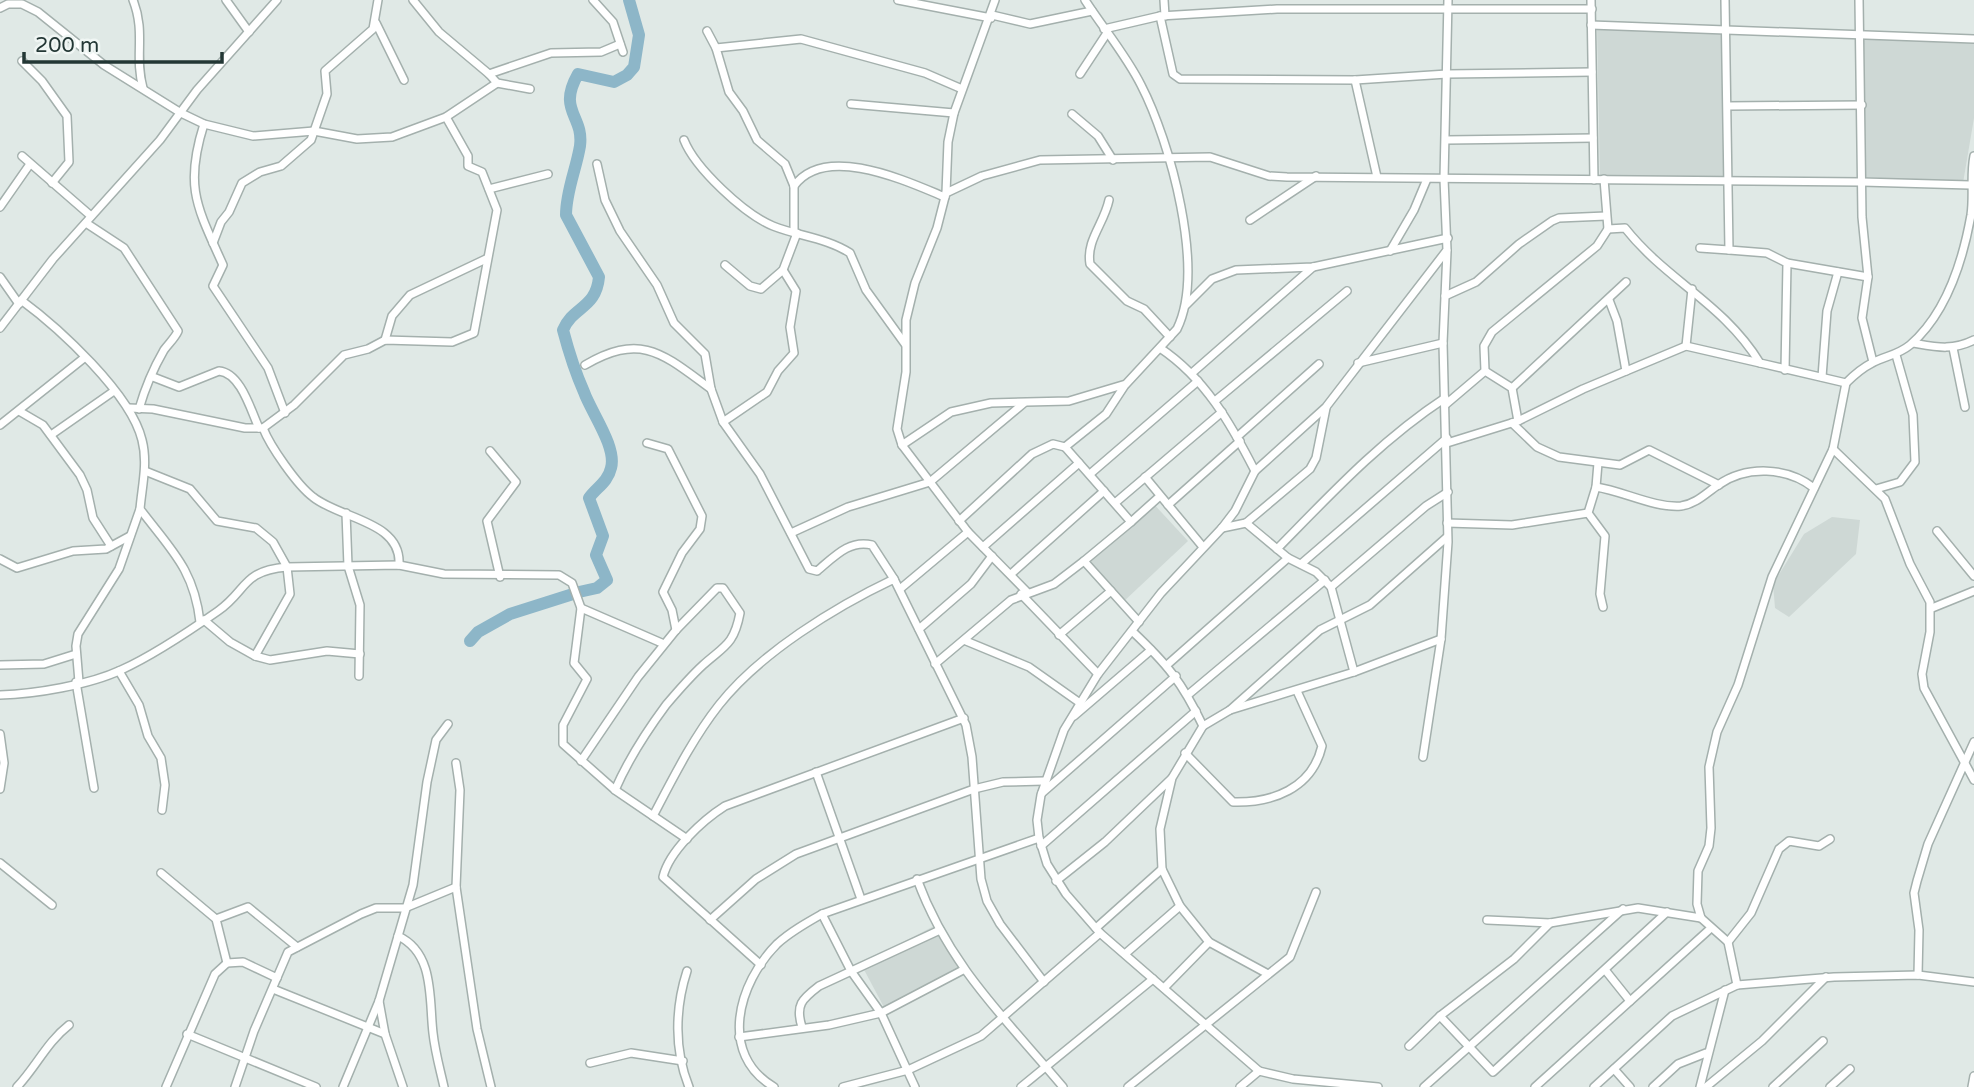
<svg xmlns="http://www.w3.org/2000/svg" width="1974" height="1087" font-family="'Varela Round',sans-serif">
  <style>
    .built { fill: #ced8d5 }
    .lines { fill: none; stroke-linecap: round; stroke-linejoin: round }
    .river { stroke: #8db6c8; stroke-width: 12 }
    .minor-casing { stroke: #a4b0ad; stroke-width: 10 }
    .minor { stroke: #fff; stroke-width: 7 }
  </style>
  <rect width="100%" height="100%" fill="#e0e9e6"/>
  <g class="built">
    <polygon points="1597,28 1726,29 1724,179 1600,179"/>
    <polygon points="1860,32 1974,36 1974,118 1963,183 1865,177"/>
    <polygon points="1150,500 1188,541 1122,603 1085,558"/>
    <polygon points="1832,517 1860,520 1856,554 1789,617 1775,608 1773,584 1804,534"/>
    <polygon points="936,925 962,971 886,1011 861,964"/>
  </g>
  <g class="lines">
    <g class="river">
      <path d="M579 592 597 588 607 580 596 555 603 536 589 498C596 488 608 482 611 468 617 447 591 412 584 392 576 374 568 349 563 330 573 306 596 309 599 277L566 215C566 191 576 170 580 146 584 115 557 111 578 74L614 82 627 75 634 67 639 35 629 0"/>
      <polyline points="470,641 478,632 510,614 573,594"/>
    </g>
    <g class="minor-casing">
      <g id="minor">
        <path d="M133 0C146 33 134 56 143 88"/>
        <polyline points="226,0 249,32"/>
        <polyline points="413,0 439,32 489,74 551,53 601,52 620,44"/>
        <polyline points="593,0 613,22 623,52"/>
        <polyline points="898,0 991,18"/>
        <polyline points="1164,0 1165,16"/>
        <polyline points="1591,0 1594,180"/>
        <polyline points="1725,0 1729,250 1767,253 1787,263 1785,370"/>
        <polyline points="1859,0 1862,217 1868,277 1862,318 1873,362"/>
        <polyline points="0,8 8,4 22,4 38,12 104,65 181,113 204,124 253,136 314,131 357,139 392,137 446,117 497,83"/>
        <polyline points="992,15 1030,24 1092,11"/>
        <polyline points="1160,16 1173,74 1180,79 1355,80 1447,74 1592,72"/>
        <polyline points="376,23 404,80"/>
        <polyline points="1591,25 1974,39"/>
        <polyline points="1104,29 1160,16 1277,9 1592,9"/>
        <polyline points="707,31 716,48 729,92 743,111 757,140 785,164 794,186 794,232"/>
        <polyline points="716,48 801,39 925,73 962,89"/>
        <polyline points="22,61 42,81 67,116 69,162 52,183"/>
        <polyline points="489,74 497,83 530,89"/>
        <polyline points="1080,74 1107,33"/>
        <polyline points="1355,80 1377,177"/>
        <polyline points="851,104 954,113"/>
        <polyline points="1728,106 1862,105"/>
        <polyline points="1072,114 1098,136 1113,160"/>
        <path d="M204 124C184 187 197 207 223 265L213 286 268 368 285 413"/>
        <path d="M684 140C695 168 744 214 773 226 798 236 827 238 850 253L866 290 905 344"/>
        <polyline points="1446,140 1593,138"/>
        <polyline points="22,156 91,216"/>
        <path d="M597 164 605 200 620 231 657 285 674 323 705 354 711 389 723 422 760 474 809 569 817 571C833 558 849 539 872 545L894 579"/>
        <path d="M1604 179 1608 229 1625 228C1667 281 1723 303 1760 363L1846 383C1854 375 1862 368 1872 363 1885 356 1898 355 1910 345 1947 313 1963 260 1971 215 1974 195 1970 176 1974 156"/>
        <path d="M794 186C825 143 906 181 945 197"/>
        <polyline points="489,189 548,174"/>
        <polyline points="946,193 982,176 1040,160 1210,157 1269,176 1287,177 1862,182 1970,185"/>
        <path d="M1109 200C1104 224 1086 240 1090 264L1127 301 1144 309 1170 337"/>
        <polyline points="0,207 30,164"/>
        <polyline points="1250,220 1316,176"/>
        <path d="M86 223 124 248 178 331C175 338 169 343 164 350 153 369 145 388 139 409"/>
        <polyline points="213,243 221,222 229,212 242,183 260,172 281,166 311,140 327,94 325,71 373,29 378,0"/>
        <polyline points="1700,248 1729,250"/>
        <polyline points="1390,251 1414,210 1427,179"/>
        <polyline points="1787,263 1868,277"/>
        <polyline points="725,265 750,286 761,289 783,270 797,233"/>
        <polyline points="0,277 19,304"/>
        <polyline points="1445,296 1476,282 1519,244 1552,221 1559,218 1606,216"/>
        <path d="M21 300C59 328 131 394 142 440 148 463 142 486 140 509 171 550 194 569 200 622"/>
        <polyline points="1609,300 1617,321 1626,371"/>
        <polyline points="1186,305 1212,279 1236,270 1313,267 1448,238"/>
        <polyline points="0,328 53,259 160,140 197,90 277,0"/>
        <polyline points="385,340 392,316 410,295 486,259"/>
        <path d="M1913 343C1936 347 1952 351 1974 340"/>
        <polyline points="1686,346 1692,289"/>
        <path d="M1160 348C1205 378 1231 424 1255 471"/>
        <polyline points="1953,348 1965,407"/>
        <polyline points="1358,363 1443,343"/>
        <path d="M585 365C642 332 663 354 711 389"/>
        <polyline points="1485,371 1512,388 1518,421"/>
        <polyline points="1192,373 1313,267"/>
        <path d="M153 377 179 387 219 371C241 373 251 411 259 428"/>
        <polyline points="1822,377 1827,311 1838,272"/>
        <polyline points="1512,388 1626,282"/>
        <polyline points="1215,401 1347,291"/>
        <polyline points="1445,405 1485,371 1484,346 1492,332 1597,246 1608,229"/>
        <polyline points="129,408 153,409 245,428 263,428 294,405 344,355 368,349 385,340 452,342 474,333 497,210 482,172 468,166 468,156 446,117"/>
        <polyline points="19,411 43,425 80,475 87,490 93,518 111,546"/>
        <polyline points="723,422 767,392 778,371 794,353 790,327 796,291 783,270"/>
        <polyline points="1512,423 1537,447 1559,457 1620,465 1649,450 1719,485"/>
        <polyline points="0,425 84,358"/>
        <path d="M263 428C270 446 297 485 313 497 340 519 402 521 399 565"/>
        <polyline points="51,435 114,391"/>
        <polyline points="1237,437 1319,364"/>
        <polyline points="647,443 668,449 702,516 700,529 682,553 663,592 672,610 676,630"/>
        <polyline points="1447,443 1518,421 1583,389 1686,346 1760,363"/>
        <path d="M902 445 951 412 991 403 1069 401 1126 384 1177 329C1206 270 1170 141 1141 85 1126 55 1103 28 1085 0"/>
        <polyline points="1065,447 1106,414 1125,385"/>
        <polyline points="1833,449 1885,499 1910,564 1930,602 1930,632 1922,674 1924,688 1974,780"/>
        <polyline points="490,451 516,482 487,521 500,577"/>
        <polyline points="1598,463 1596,487 1588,513 1605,536 1600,594 1603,607"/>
        <polyline points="145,471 190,489 217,521 256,528 273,542 287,567 290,594 255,656"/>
        <polyline points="1090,474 1198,381"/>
        <polyline points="1145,477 1203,547"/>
        <path d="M1596 487C1623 491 1654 508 1681 506 1696 504 1706 493 1718 485 1747 465 1787 467 1814 488"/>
        <polyline points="1876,489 1900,482 1915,462 1913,415 1896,355"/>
        <polyline points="1115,503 1222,412"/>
        <polyline points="1168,505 1240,441"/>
        <polyline points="346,513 348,566 360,605 359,676"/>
        <polyline points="959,521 1032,454 1053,444 1065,447 1131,522 1084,561 1139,622"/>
        <polyline points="1131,522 1160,496"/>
        <polyline points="1246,523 1288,558 1316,572 1331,587 1354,672"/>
        <polyline points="1447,523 1512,525 1588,513"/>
        <polyline points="1222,528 1246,523 1310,469 1316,458 1326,408"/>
        <polyline points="1937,531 1974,576"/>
        <polyline points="968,532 1027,592"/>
        <polyline points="791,533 848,507 930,482 1024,403"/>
        <polyline points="983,547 1079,463"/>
        <path d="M1277 549C1330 495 1381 440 1445 398"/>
        <polyline points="0,559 17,568 73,551 106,549 130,536"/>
        <polyline points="1301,564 1447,438"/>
        <polyline points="1011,574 1104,491"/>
        <polyline points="1331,587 1426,506 1448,492"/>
        <polyline points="900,589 968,532 902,445 897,429 906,372 906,320 915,283 937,228 946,193 948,142 954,113 995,0"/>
        <polyline points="1021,594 1098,674"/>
        <polyline points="581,608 574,663 587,679 563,725 563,744 615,790 687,839"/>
        <polyline points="1932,608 1974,591"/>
        <polyline points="204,620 230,642 255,656 270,660 327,651 360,654"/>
        <polyline points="919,629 971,584 992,556"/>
        <path d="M1132 631C1167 664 1182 682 1203 726L1172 778 1160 829 1162 869 1180 906 1209 942 1268 974"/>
        <polyline points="1059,635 1111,591"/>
        <polyline points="966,641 1029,667 1080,703"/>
        <polyline points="935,664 1011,600 1054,584 1084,561"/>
        <polyline points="0,665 44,664 76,654"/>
        <polyline points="1167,665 1288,558"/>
        <polyline points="119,671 139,705 148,736 161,758 165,785 162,810"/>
        <polyline points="76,682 94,788"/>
        <polyline points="79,682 76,646 78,634 119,569 140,509"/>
        <polyline points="1189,694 1325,580"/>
        <path d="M0 695C35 694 89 685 121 670 154 655 188 632 218 611 248 590 241 571 287 567L399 565 444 574 559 575 572 583 581 608 664 644"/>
        <polyline points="1230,710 1320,630 1370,605 1447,537"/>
        <polyline points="1074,716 1151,650"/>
        <polyline points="1203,726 1230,710 1354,672 1441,639"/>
        <polyline points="0,734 4,763 0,789"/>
        <path d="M1185 753 1233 802C1272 803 1312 789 1322 746L1297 691"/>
        <polyline points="1423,757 1441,639 1448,542 1443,343 1447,251"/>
        <path d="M581 761 638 677 676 630 717 588H723L740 613C734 645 724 646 703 665 690 677 677 692 666 705 646 732 628 760 615 790"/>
        <polyline points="456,763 460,790 456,887 477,1029 491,1087"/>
        <polyline points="816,772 861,899"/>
        <polyline points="1042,793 1176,676"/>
        <path d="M653 816C673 778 693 738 719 705 760 653 835 607 894 579L966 725 972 757 981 879 987 901 1000 924 1044 982"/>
        <polyline points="1041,846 1196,711"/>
        <polyline points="0,863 52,905"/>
        <polyline points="161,873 216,919 227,963"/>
        <path d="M917 879C949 966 1005 1018 1063 1087"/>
        <polyline points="1056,881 1105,842 1171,779"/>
        <polyline points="216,919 248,907 297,947"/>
        <polyline points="710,920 756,879 796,854 974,789 1003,782 1044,781"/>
        <polyline points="1487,920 1550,923 1638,908 1701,918"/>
        <polyline points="1096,928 1162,869"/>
        <path d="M398 936C435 953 429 1000 433 1033 435 1052 440 1069 444 1087"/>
        <polyline points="1728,942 1751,913 1779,849 1789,841 1819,846 1830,839"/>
        <polyline points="1125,954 1180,906"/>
        <path d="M761 965 663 877C669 851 703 820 725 806L964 718"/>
        <path d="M687 971C675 1008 674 1050 689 1087"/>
        <polyline points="1606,971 1630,1001"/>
        <polyline points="1918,975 1919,930 1914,893 1917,881 1928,844 1974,742"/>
        <polyline points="1737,985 1728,942 1701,918 1697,904 1698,871 1709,846 1711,828 1709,767 1717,732 1738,685 1772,577 1833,449 1846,383"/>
        <polyline points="1164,988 1209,942"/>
        <polyline points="273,989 385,1034 403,1087"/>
        <polyline points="379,1001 385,1034"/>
        <polyline points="1440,1016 1493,1072 1667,912"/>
        <path d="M802 1027C795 1005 802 999 819 986L940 930"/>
        <polyline points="187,1034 316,1087"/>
        <polyline points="739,1037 829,1025 881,1013 963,970"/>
        <polyline points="1409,1046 1440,1016 1514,959 1550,923"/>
        <polyline points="590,1063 631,1053 683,1061"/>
        <polyline points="1614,1069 1630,1087"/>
        <path d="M17 1087C36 1067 47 1042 69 1025"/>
        <polyline points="166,1087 215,974 227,963 243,962 277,978"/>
        <polyline points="235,1087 254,1031 288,952 361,914 376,908 405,908 456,887"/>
        <polyline points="343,1087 379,1001 413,885 427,782 436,740 448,724"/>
        <path d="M774 1087C718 1054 738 983 777 944 790 932 806 923 822 914"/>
        <polyline points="843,1087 908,1070 981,1036 1100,933"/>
        <polyline points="915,1087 881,1013 851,971 822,914 1039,838"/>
        <polyline points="1021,1087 1153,979"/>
        <polyline points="1128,1087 1290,957 1316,892"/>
        <polyline points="1240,1087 1259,1071"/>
        <polyline points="1378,1087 1293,1079 1259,1071 1100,933 1066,894 1047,864 1039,838 1037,820 1041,795 1064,730 1098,674 1161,593 1222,528 1235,511 1255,471 1326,407 1447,250 1444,179 1448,0"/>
        <polyline points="1424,1087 1623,909"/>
        <polyline points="1535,1087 1711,928"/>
        <polyline points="1594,1087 1672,1016 1737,985 1834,977 1918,975 1974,982"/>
        <polyline points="1653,1087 1678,1064 1706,1053"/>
        <polyline points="1700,1087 1725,990"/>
        <polyline points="1706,1087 1762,1041 1826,977"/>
        <polyline points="1773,1087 1823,1041"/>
        <polyline points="1830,1087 1850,1069"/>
        <polyline points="1972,1087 1974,1076"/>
      </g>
    </g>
    <use href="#minor" class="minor"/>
  </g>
  <path d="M24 52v10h198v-10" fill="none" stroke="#233735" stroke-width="3.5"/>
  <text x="35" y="52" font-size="21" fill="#233735" stroke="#f0f6f4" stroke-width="5" paint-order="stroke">200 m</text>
</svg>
